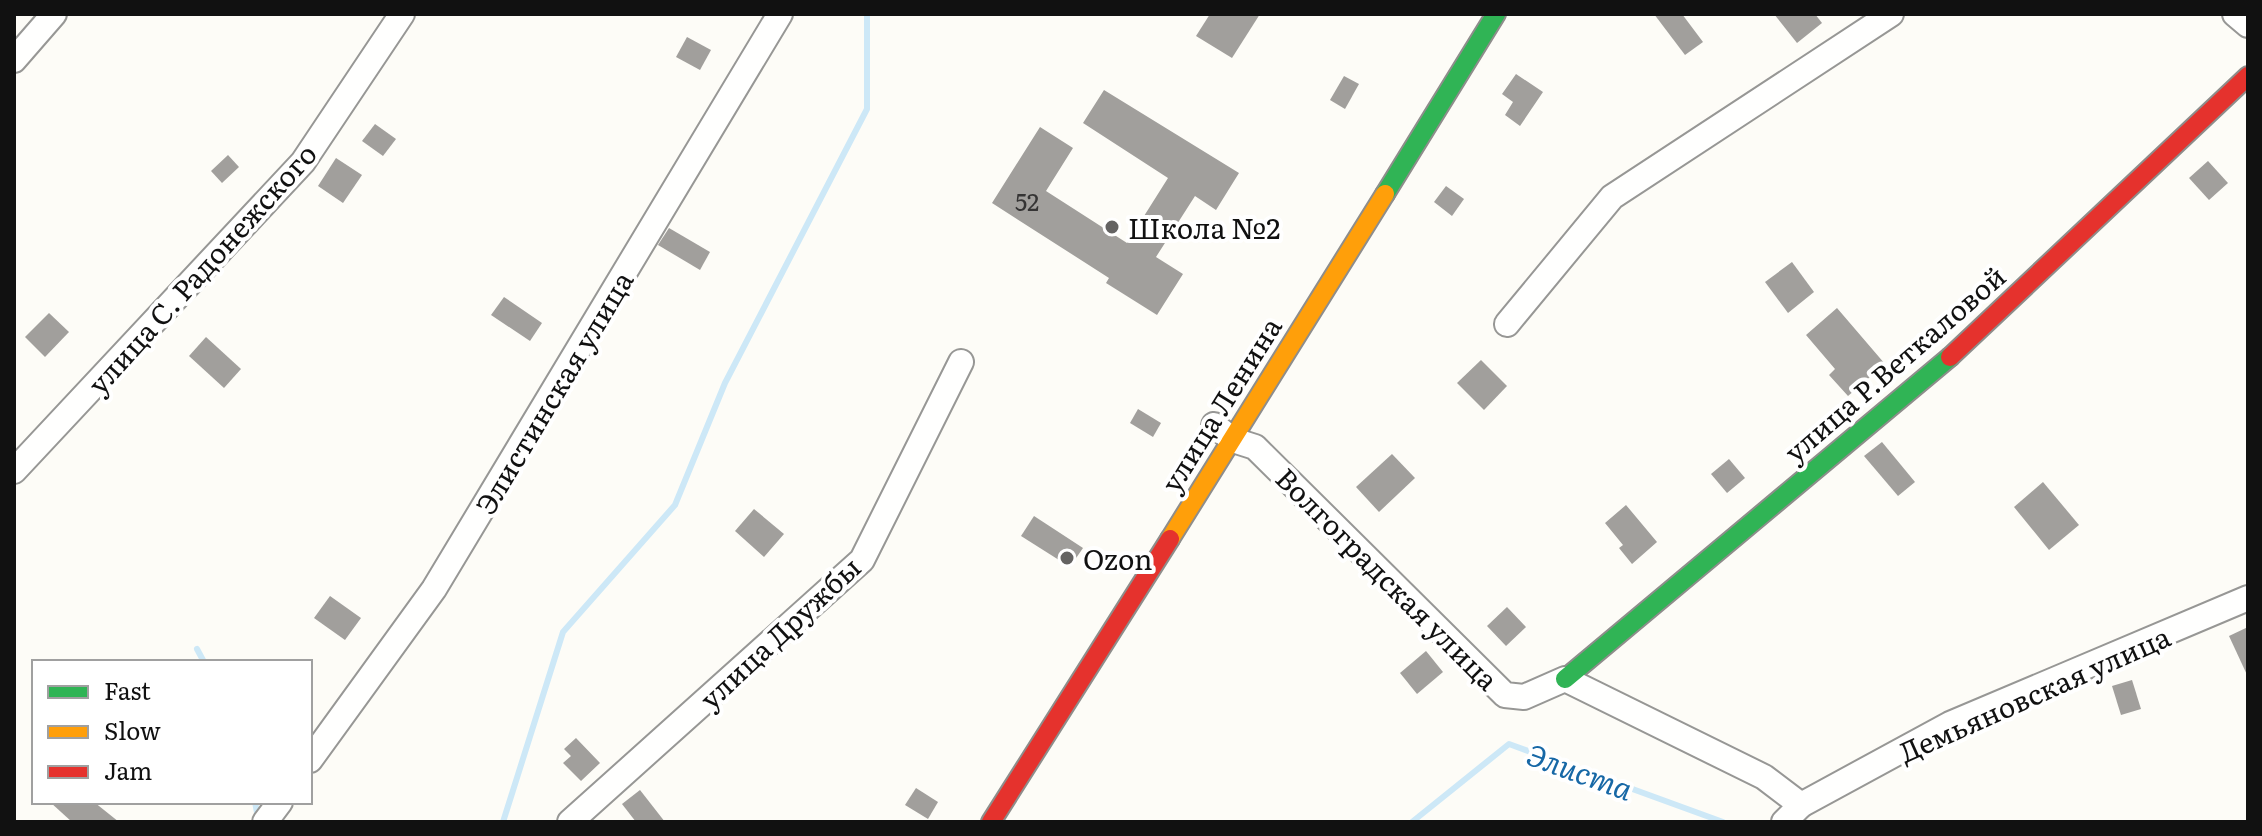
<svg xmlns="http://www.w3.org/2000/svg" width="2262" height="836" font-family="Literata,serif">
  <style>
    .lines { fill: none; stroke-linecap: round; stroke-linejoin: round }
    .stream { stroke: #cde8f7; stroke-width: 6 }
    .building { fill: #a19f9c }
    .street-casing { stroke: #979795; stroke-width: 28 }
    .fast-casing { stroke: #8e8d8b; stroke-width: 22 }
    .slow-casing { stroke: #8e8d8b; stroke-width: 22 }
    .jam-casing { stroke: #8e8d8b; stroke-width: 22 }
    .street { stroke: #fffffe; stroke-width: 24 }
    .fast { stroke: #30b455; stroke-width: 18 }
    .slow { stroke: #ff9f0a; stroke-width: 18 }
    .jam { stroke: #e5322d; stroke-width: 18 }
    .poi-dot { fill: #646362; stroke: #fff; stroke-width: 3 }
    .labels { text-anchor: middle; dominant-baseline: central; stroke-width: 8; stroke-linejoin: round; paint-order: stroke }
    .number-label { font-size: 24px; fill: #353434 }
    .poi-label { font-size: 28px; fill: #111; stroke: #fff; text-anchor: start }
    .street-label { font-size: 28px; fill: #111; stroke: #fff }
    .water-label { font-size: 30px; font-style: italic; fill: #1768a6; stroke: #fff }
  </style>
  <rect width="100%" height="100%" fill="#fdfcf7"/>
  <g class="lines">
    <g class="stream">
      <polyline points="197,649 204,662"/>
      <polyline points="255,802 258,818"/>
      <polyline points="503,822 563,632 675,505 725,383 867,109 867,14"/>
      <polyline points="1412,822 1509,744 1723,822"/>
    </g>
  </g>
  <g class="building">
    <polygon points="1210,14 1260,14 1232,58 1196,36"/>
    <polygon points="1654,14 1682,14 1703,42 1685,55"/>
    <polygon points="1774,14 1815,14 1822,23 1797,43"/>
    <polygon points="687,37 711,50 700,70 676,57"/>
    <polygon points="1516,74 1543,92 1520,126 1505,115 1513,102 1502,94"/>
    <polygon points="1344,76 1359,84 1345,109 1330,100"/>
    <polygon points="1104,90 1239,173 1216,210 1195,196 1156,257 1183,274 1157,315 1106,283 1109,278 992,203 1040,127 1073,148 1046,191 1127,243 1168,178 1083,123"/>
    <polygon points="375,124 396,139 383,156 362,141"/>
    <polygon points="228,155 239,167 222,183 211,171"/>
    <polygon points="336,158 362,175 343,203 318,186"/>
    <polygon points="2208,161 2228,183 2209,200 2189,178"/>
    <polygon points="1446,186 1464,199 1452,216 1434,202"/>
    <polygon points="669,228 710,252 700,270 658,245"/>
    <polygon points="1792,262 1814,292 1788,313 1765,282"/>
    <polygon points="504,297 542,323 530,341 491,315"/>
    <polygon points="1837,308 1885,364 1848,396 1829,375 1835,369 1806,335"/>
    <polygon points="49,313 69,332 45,357 25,337"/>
    <polygon points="206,337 241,369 224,388 189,356"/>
    <polygon points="1481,360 1507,386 1484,410 1457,383"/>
    <polygon points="1138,409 1161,423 1153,437 1130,423"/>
    <polygon points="1882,442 1915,482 1898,496 1864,456"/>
    <polygon points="1392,454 1415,478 1379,512 1356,487"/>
    <polygon points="1729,459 1745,478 1727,493 1711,474"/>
    <polygon points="2043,482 2079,525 2049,550 2014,507"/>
    <polygon points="1626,505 1657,542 1632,564 1619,548 1623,545 1605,523"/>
    <polygon points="754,509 784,534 764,557 735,531"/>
    <polygon points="1034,516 1083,548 1070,567 1021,536"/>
    <polygon points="330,596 361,618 345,640 314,618"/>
    <polygon points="1507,607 1526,627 1506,646 1487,626"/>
    <polygon points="2248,627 2248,677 2229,636"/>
    <polygon points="1426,651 1443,672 1417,694 1400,673"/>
    <polygon points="2132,680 2141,709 2121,715 2112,686"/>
    <polygon points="576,738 600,763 581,781 563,763 571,756 564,749"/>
    <polygon points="916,788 938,802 928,819 905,805"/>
    <polygon points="640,790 665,822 636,822 622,804"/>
    <polygon points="50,802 94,802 119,822 72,822"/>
  </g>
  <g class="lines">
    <g class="street-casing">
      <g id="street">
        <polyline points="2235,14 2248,25"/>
        <polyline points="14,60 54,14"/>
        <polyline points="1507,324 1612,197 1891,14"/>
        <polyline points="1214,425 1233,440 1255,447 1505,695 1524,697 1565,679 1764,777 1801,805"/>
        <polyline points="14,471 303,162 402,14"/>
        <polyline points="310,760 434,589 780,14"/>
        <polyline points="265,822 280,802"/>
        <polyline points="570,822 862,560 961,362"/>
        <polyline points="1784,822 1801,805 1950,724 2248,598"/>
      </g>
    </g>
    <g class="fast-casing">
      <g id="fast">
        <polyline points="1385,194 1496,14"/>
        <polyline points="1565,679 1950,357"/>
      </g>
    </g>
    <g class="slow-casing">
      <polyline id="slow" points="1170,539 1385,194"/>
    </g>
    <g class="jam-casing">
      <g id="jam">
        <polyline points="1950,357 2248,76"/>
        <polyline points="991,822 1170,539"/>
      </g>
    </g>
    <use href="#street" class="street"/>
    <use href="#fast" class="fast"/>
    <use href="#slow" class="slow"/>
    <use href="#jam" class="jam"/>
  </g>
  <g class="poi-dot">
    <circle cx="1112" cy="227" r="8"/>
    <circle cx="1067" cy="558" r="8"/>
  </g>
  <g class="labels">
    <g class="number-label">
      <text x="1027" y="200">52</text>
    </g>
    <g class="poi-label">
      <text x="1128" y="227">Школа №2</text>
      <text x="1083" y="558">Ozon</text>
    </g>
    <g class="street-label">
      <text transform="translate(201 268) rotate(-48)">улица С. Радонежского</text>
      <text transform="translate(1894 363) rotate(-41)">улица Р.Веткаловой</text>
      <text transform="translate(553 392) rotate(-59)">Элистинская улица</text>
      <text transform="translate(1220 404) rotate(-58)">улица Ленина</text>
      <text transform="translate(1388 578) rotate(45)">Волгоградская улица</text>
      <text transform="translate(779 632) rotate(-43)">улица Дружбы</text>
      <text transform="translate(2034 693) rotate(-24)">Демьяновская улица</text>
    </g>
    <g class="water-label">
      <text transform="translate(1580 770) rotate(20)">Элиста</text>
    </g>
  </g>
  <rect width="2262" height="836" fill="none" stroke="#111111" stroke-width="32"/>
  <rect x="32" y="660" width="280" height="144" fill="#ffffff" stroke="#a0a0a0" stroke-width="2"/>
  <rect x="48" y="686" width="40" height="12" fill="#30b455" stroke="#a0a0a0" stroke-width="2"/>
  <text x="104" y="700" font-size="24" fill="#111111">Fast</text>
  <rect x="48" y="726" width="40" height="12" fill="#ff9f0a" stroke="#a0a0a0" stroke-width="2"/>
  <text x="104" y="740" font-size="24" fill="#111111">Slow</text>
  <rect x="48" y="766" width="40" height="12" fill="#e5322d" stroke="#a0a0a0" stroke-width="2"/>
  <text x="104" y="780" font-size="24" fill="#111111">Jam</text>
</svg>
